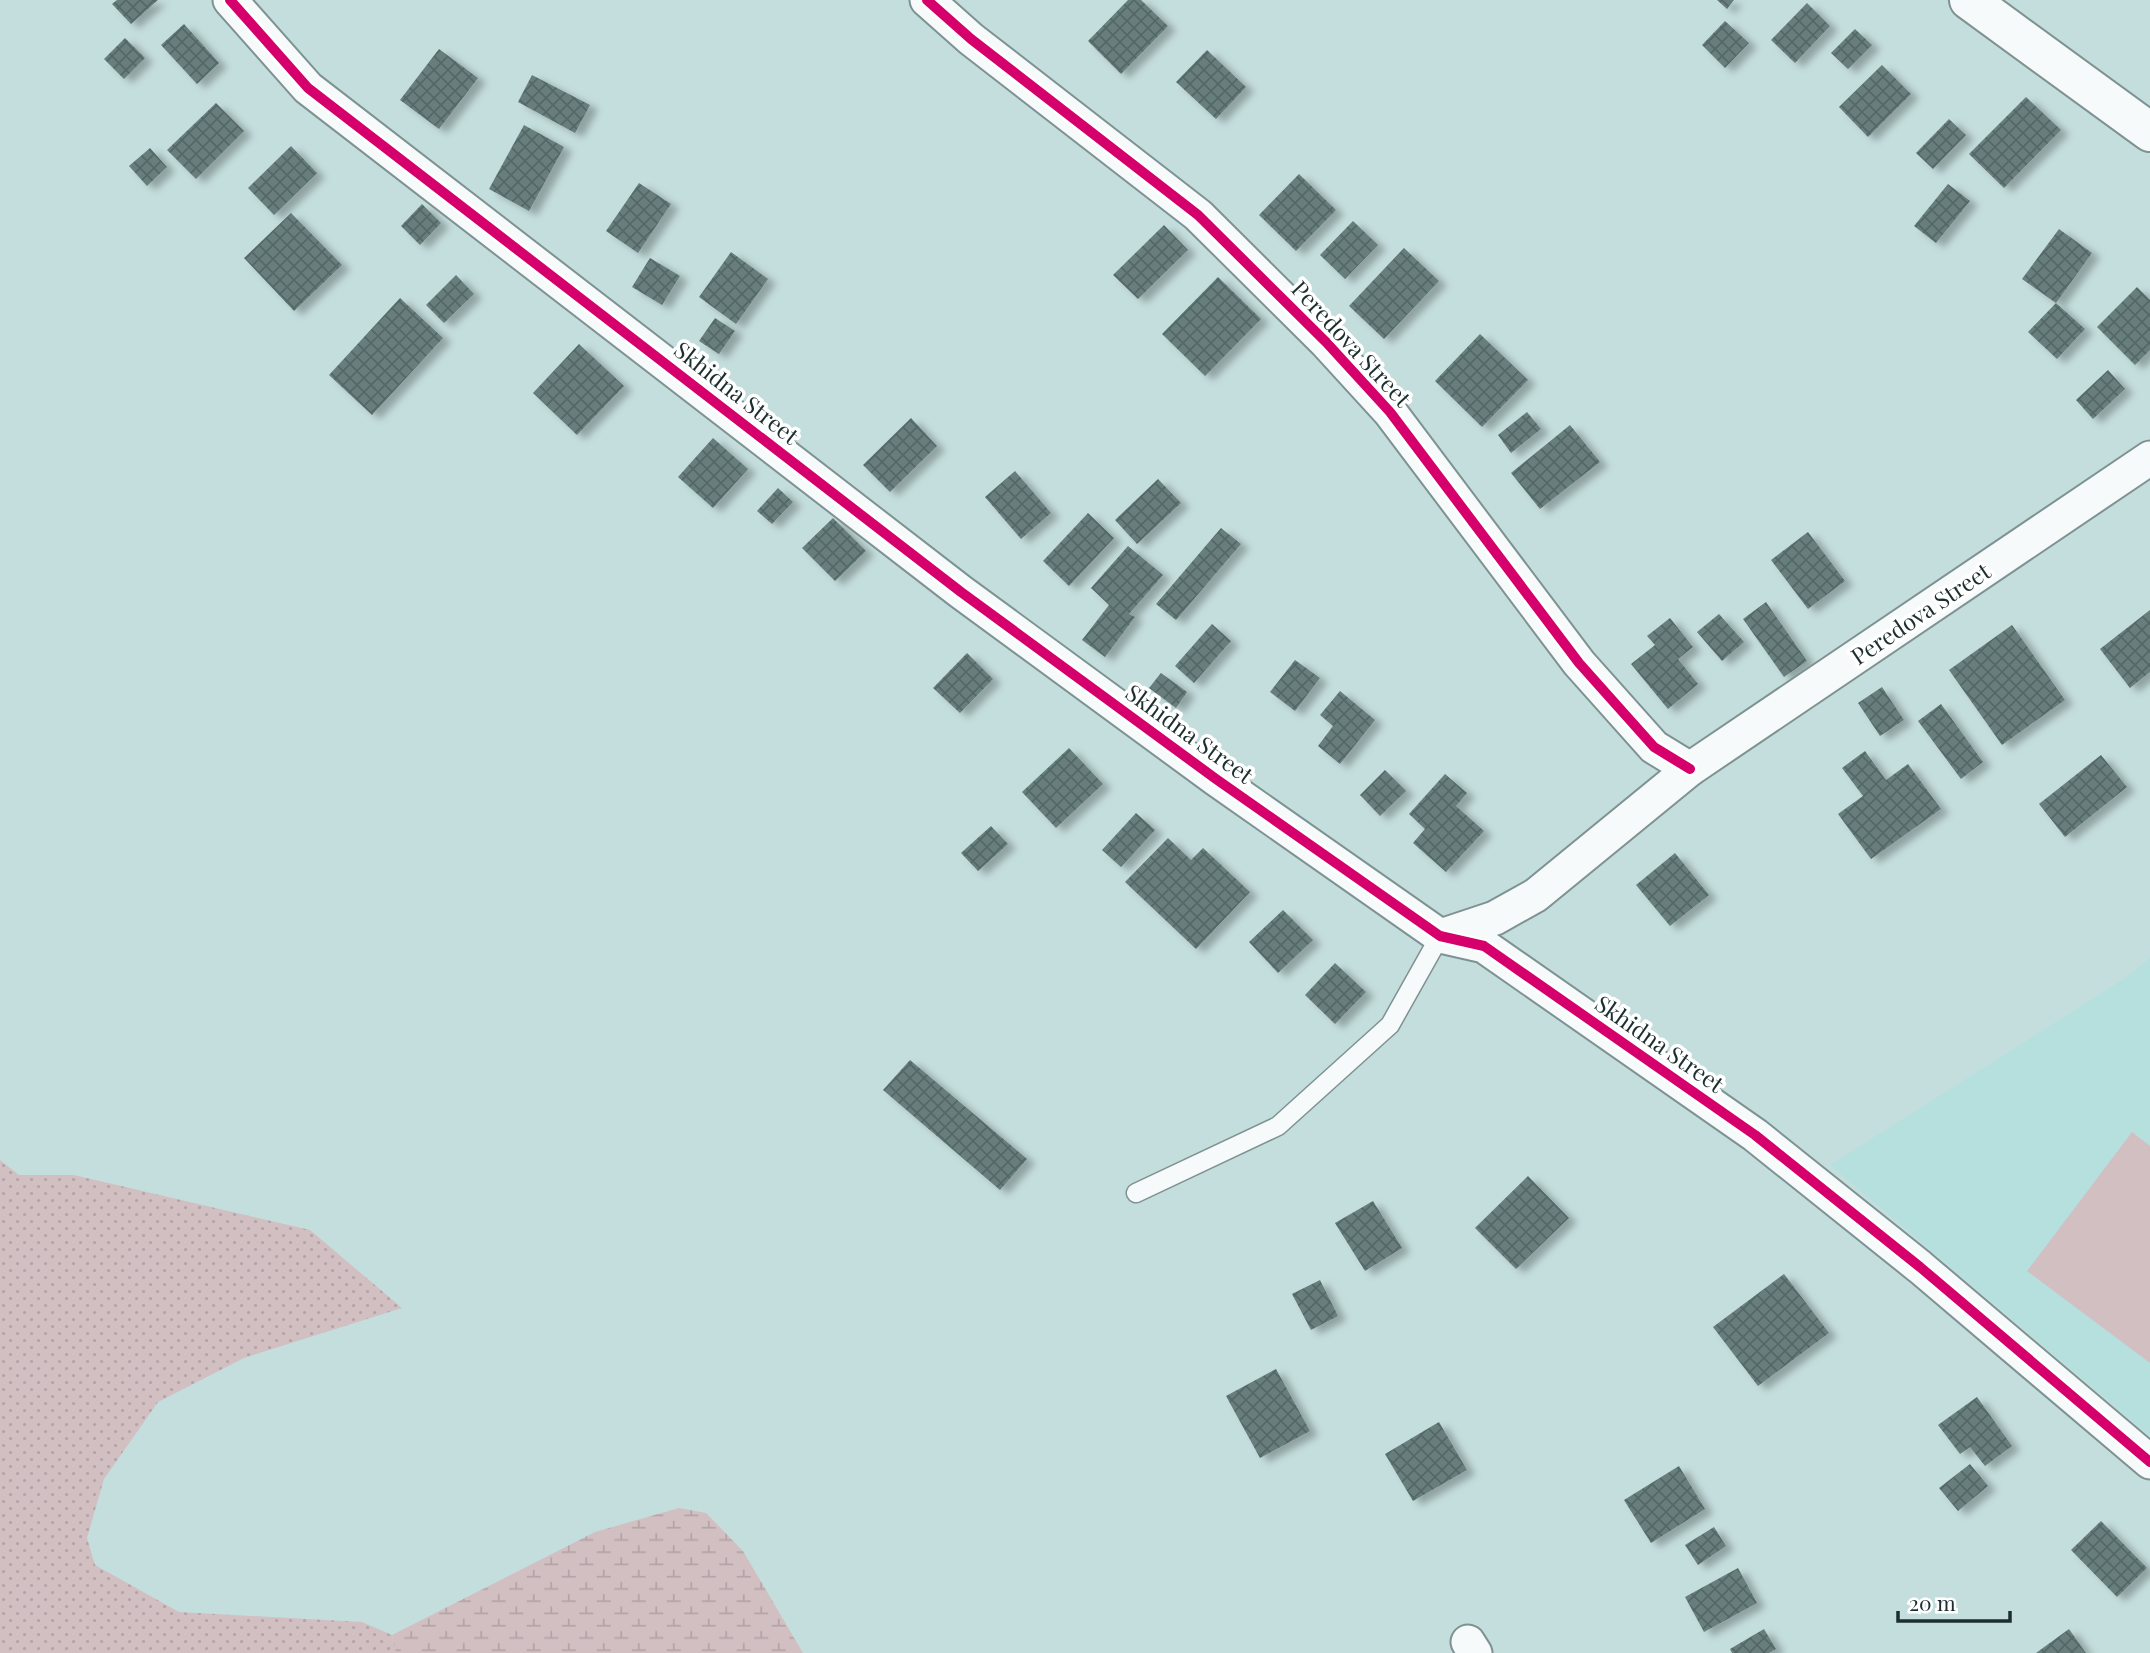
<svg xmlns="http://www.w3.org/2000/svg" width="2150" height="1653" font-family="'Playfair Display',serif">
  <style>
    .built { fill: #b5e0de }
    .grass { fill: url(#grass-dots) }
    .wetland { fill: url(#wetland-marsh) }
    .garden { fill: #d2bfc2 }
    .building { fill: url(#building-cross-hatch); filter: url(#shadow) }
    .lines { fill: none; stroke-linecap: round; stroke-linejoin: round }
    .lane-casing { stroke: #7e9292; stroke-width: 21 }
    .street-casing { stroke: #7e9292; stroke-width: 37 }
    .secondary-casing { stroke: #7e9292; stroke-width: 42 }
    .lane { stroke: #f6fafa; stroke-width: 18 }
    .street { stroke: #f6fafa; stroke-width: 33 }
    .secondary { stroke: #f6fafa; stroke-width: 38 }
    .cycleway-casing { stroke: #fff; stroke-width: 15 }
    .cycleway { stroke: #d6006c; stroke-width: 10 }
    .labels { text-anchor: middle; dominant-baseline: central; stroke-width: 7; stroke-linejoin: round; paint-order: stroke }
    .street-label { font-size: 23px; fill: #1c2f2e; stroke: #fff }
  </style>
  <defs>
    <pattern id="grass-dots" width="8" height="8" patternUnits="userSpaceOnUse" patternTransform="scale(1.75)"><rect width="8" height="8" fill="#d2bfc2"/><path d="M2 2h.1M6 6h.1" fill="none" stroke="#b4a4a7" stroke-width="1.8" stroke-linecap="round"/></pattern>
    <pattern id="wetland-marsh" width="20" height="14" patternUnits="userSpaceOnUse" patternTransform="scale(1.75)"><rect width="20" height="14" fill="#d2bfc2"/><path d="M1 5h8M5 5V1M11 12h8M15 12V8" fill="none" stroke="#b4a4a7"/></pattern>
    <pattern id="building-cross-hatch" width="8" height="8" patternUnits="userSpaceOnUse" patternTransform="scale(1.75)"><rect width="8" height="8" fill="#677e7d"/><path d="M0 0l8 8M0 8l8-8" fill="none" stroke="#546867"/></pattern>
    <filter id="shadow"><feDropShadow dx="8" dy="4.5" stdDeviation="3.5" flood-color="#0004"/></filter>
  </defs>
  <rect width="100%" height="100%" fill="#c4dedd"/>
  <polygon class="built" points="2150,958 2150,1436 1830,1165 2124,979"/>
  <polygon class="grass" points="0,1160 19,1175 74,1175 310,1230 402,1308 244,1358 158,1402 104,1479 87,1538 95,1565 179,1612 362,1622 392,1635 396,1653 0,1653"/>
  <polygon class="wetland" points="679,1508 706,1513 743,1551 803,1653 396,1653 392,1635 595,1532"/>
  <polygon class="garden" points="2132,1132 2150,1146 2150,1363 2027,1271"/>
  <g class="building">
    <polygon points="117,0 158,0 131,24 112,4"/>
    <polygon points="1128,0 1141,0 1168,26 1121,74 1088,41"/>
    <polygon points="1717,0 1734,0 1727,9"/>
    <polygon points="1807,3 1830,26 1795,63 1771,40"/>
    <polygon points="1725,21 1749,43 1725,68 1702,45"/>
    <polygon points="184,24 219,63 197,84 161,45"/>
    <polygon points="1855,29 1872,45 1848,69 1831,53"/>
    <polygon points="125,38 145,58 124,79 104,59"/>
    <polygon points="439,49 478,78 439,129 400,100"/>
    <polygon points="1207,50 1246,87 1216,119 1176,82"/>
    <polygon points="1882,65 1911,94 1868,137 1839,107"/>
    <polygon points="532,75 590,105 575,133 518,102"/>
    <polygon points="2026,97 2061,130 2004,188 1969,154"/>
    <polygon points="216,103 244,131 196,179 167,150"/>
    <polygon points="1949,119 1966,135 1933,169 1916,153"/>
    <polygon points="524,125 564,147 529,211 489,189"/>
    <polygon points="291,146 317,173 274,215 248,188"/>
    <polygon points="150,148 167,167 147,186 129,166"/>
    <polygon points="1299,174 1336,210 1296,251 1259,215"/>
    <polygon points="639,183 671,204 638,253 606,231"/>
    <polygon points="1948,184 1970,201 1936,243 1914,226"/>
    <polygon points="422,204 441,223 420,245 401,226"/>
    <polygon points="291,213 342,265 294,311 244,258"/>
    <polygon points="1353,221 1378,245 1345,279 1320,255"/>
    <polygon points="1164,225 1188,250 1138,299 1113,275"/>
    <polygon points="2059,229 2092,253 2056,303 2085,329 2057,359 2028,332 2056,303 2022,279"/>
    <polygon points="1404,248 1439,281 1384,339 1349,306"/>
    <polygon points="731,252 768,279 736,324 699,297"/>
    <polygon points="650,258 680,276 662,305 632,287"/>
    <polygon points="456,275 474,294 444,323 426,305"/>
    <polygon points="1218,277 1261,319 1205,376 1162,334"/>
    <polygon points="2137,287 2150,300 2150,350 2135,365 2097,327"/>
    <polygon points="400,298 443,338 372,415 329,375"/>
    <polygon points="715,318 735,331 719,354 699,341"/>
    <polygon points="1480,334 1528,380 1482,427 1435,381"/>
    <polygon points="579,344 624,386 577,435 533,393"/>
    <polygon points="2108,370 2125,389 2093,419 2076,400"/>
    <polygon points="1527,412 1541,429 1511,453 1498,435"/>
    <polygon points="911,418 937,446 890,492 863,465"/>
    <polygon points="1570,425 1600,462 1540,509 1511,473"/>
    <polygon points="713,438 748,469 713,508 678,477"/>
    <polygon points="1015,471 1051,513 1021,539 985,497"/>
    <polygon points="1158,479 1181,503 1137,544 1115,520"/>
    <polygon points="778,488 793,502 772,524 757,511"/>
    <polygon points="1088,513 1114,538 1069,586 1043,561"/>
    <polygon points="833,518 866,551 835,581 802,548"/>
    <polygon points="1221,528 1241,544 1176,620 1156,604"/>
    <polygon points="1808,532 1845,581 1808,609 1771,560"/>
    <polygon points="1128,546 1163,575 1129,614 1135,617 1105,657 1082,640 1109,605 1091,588"/>
    <polygon points="1766,602 1807,661 1784,677 1743,619"/>
    <polygon points="2150,610 2150,672 2130,688 2100,649"/>
    <polygon points="1719,614 1744,642 1722,661 1697,632"/>
    <polygon points="1670,618 1693,647 1678,659 1698,684 1668,709 1631,664 1655,645 1647,636"/>
    <polygon points="1212,624 1231,641 1194,683 1175,666"/>
    <polygon points="2012,625 2065,700 2002,745 1949,670"/>
    <polygon points="967,653 993,679 960,713 933,688"/>
    <polygon points="1295,660 1320,678 1295,711 1270,692"/>
    <polygon points="1161,673 1187,692 1176,708 1149,688"/>
    <polygon points="1882,687 1904,720 1880,736 1858,703"/>
    <polygon points="1340,691 1375,720 1340,764 1318,746 1333,726 1320,715"/>
    <polygon points="1941,704 1983,762 1961,779 1918,721"/>
    <polygon points="1069,748 1103,784 1056,828 1022,792"/>
    <polygon points="1865,751 1886,780 1908,764 1941,809 1871,859 1838,814 1863,796 1842,768"/>
    <polygon points="2101,755 2127,787 2065,837 2039,804"/>
    <polygon points="1385,770 1406,791 1380,816 1360,795"/>
    <polygon points="1445,774 1467,793 1456,806 1484,831 1446,872 1413,843 1425,829 1409,814"/>
    <polygon points="1136,813 1155,830 1121,867 1102,850"/>
    <polygon points="991,826 1008,844 978,871 961,853"/>
    <polygon points="1168,838 1191,860 1203,848 1250,892 1196,949 1125,882"/>
    <polygon points="1675,853 1709,895 1670,926 1636,885"/>
    <polygon points="1283,910 1313,940 1278,973 1249,942"/>
    <polygon points="1335,963 1366,992 1335,1024 1305,995"/>
    <polygon points="910,1060 1027,1159 1000,1190 883,1090"/>
    <polygon points="1528,1176 1569,1218 1516,1269 1475,1228"/>
    <polygon points="1373,1201 1402,1248 1365,1271 1335,1223"/>
    <polygon points="1784,1274 1829,1333 1758,1386 1713,1327"/>
    <polygon points="1320,1280 1338,1316 1311,1330 1292,1294"/>
    <polygon points="1276,1369 1310,1431 1260,1458 1226,1396"/>
    <polygon points="1977,1397 2012,1446 1985,1466 1970,1447 1960,1454 1938,1425"/>
    <polygon points="1439,1422 1467,1470 1413,1501 1385,1454"/>
    <polygon points="1970,1464 1988,1486 1958,1511 1939,1488"/>
    <polygon points="1679,1466 1705,1509 1651,1543 1624,1500"/>
    <polygon points="2101,1521 2147,1568 2117,1597 2071,1550"/>
    <polygon points="1714,1527 1726,1546 1698,1565 1685,1545"/>
    <polygon points="1738,1568 1757,1603 1704,1632 1685,1597"/>
    <polygon points="1764,1629 1776,1649 1769,1653 1732,1653 1730,1649"/>
    <polygon points="2069,1629 2086,1653 2036,1653"/>
  </g>
  <g class="lines">
    <g class="lane-casing">
      <polyline id="lane" points="1136,1193 1278,1126 1390,1025 1440,936"/>
    </g>
    <g class="street-casing">
      <g id="street">
        <polyline points="230,0 308,88 961,592 1216,779 1440,936 1484,946 1755,1135 1920,1267 2150,1462"/>
        <polyline points="927,0 971,39 1198,215 1326,342 1390,412 1579,663 1654,747 1690,769"/>
        <polyline points="1441,936 1495,918 1536,895 1690,769 2150,458"/>
        <polyline points="1468,1642 1475,1653"/>
      </g>
    </g>
    <g class="secondary-casing">
      <polyline id="secondary" points="1969,0 2150,132"/>
    </g>
    <use href="#lane" class="lane"/>
    <use href="#street" class="street"/>
    <use href="#secondary" class="secondary"/>
    <g class="cycleway-casing">
      <g id="cycleway">
        <polyline points="230,0 308,88 961,592 1216,779 1440,936 1484,946 1755,1135 1920,1267 2150,1462"/>
        <polyline points="927,0 971,39 1198,215 1326,342 1390,412 1579,663 1654,747 1690,769"/>
      </g>
    </g>
    <use href="#cycleway" class="cycleway"/>
  </g>
  <g class="labels">
    <g class="street-label">
      <text transform="translate(1352 343) rotate(47)">Peredova Street</text>
      <text transform="translate(737 392) rotate(38)">Skhidna Street</text>
      <text transform="translate(1920 613) rotate(-34)">Peredova Street</text>
      <text transform="translate(1190 733) rotate(36)">Skhidna Street</text>
      <text transform="translate(1660 1043) rotate(35)">Skhidna Street</text>
    </g>
  </g>
  <path d="M1898 1611v10h112v-10" fill="none" stroke="#1c2f2e" stroke-width="3.5"/>
  <text x="1909" y="1611" font-size="21" fill="#1c2f2e" stroke="#ffffff" stroke-width="5" paint-order="stroke">20 m</text>
</svg>
